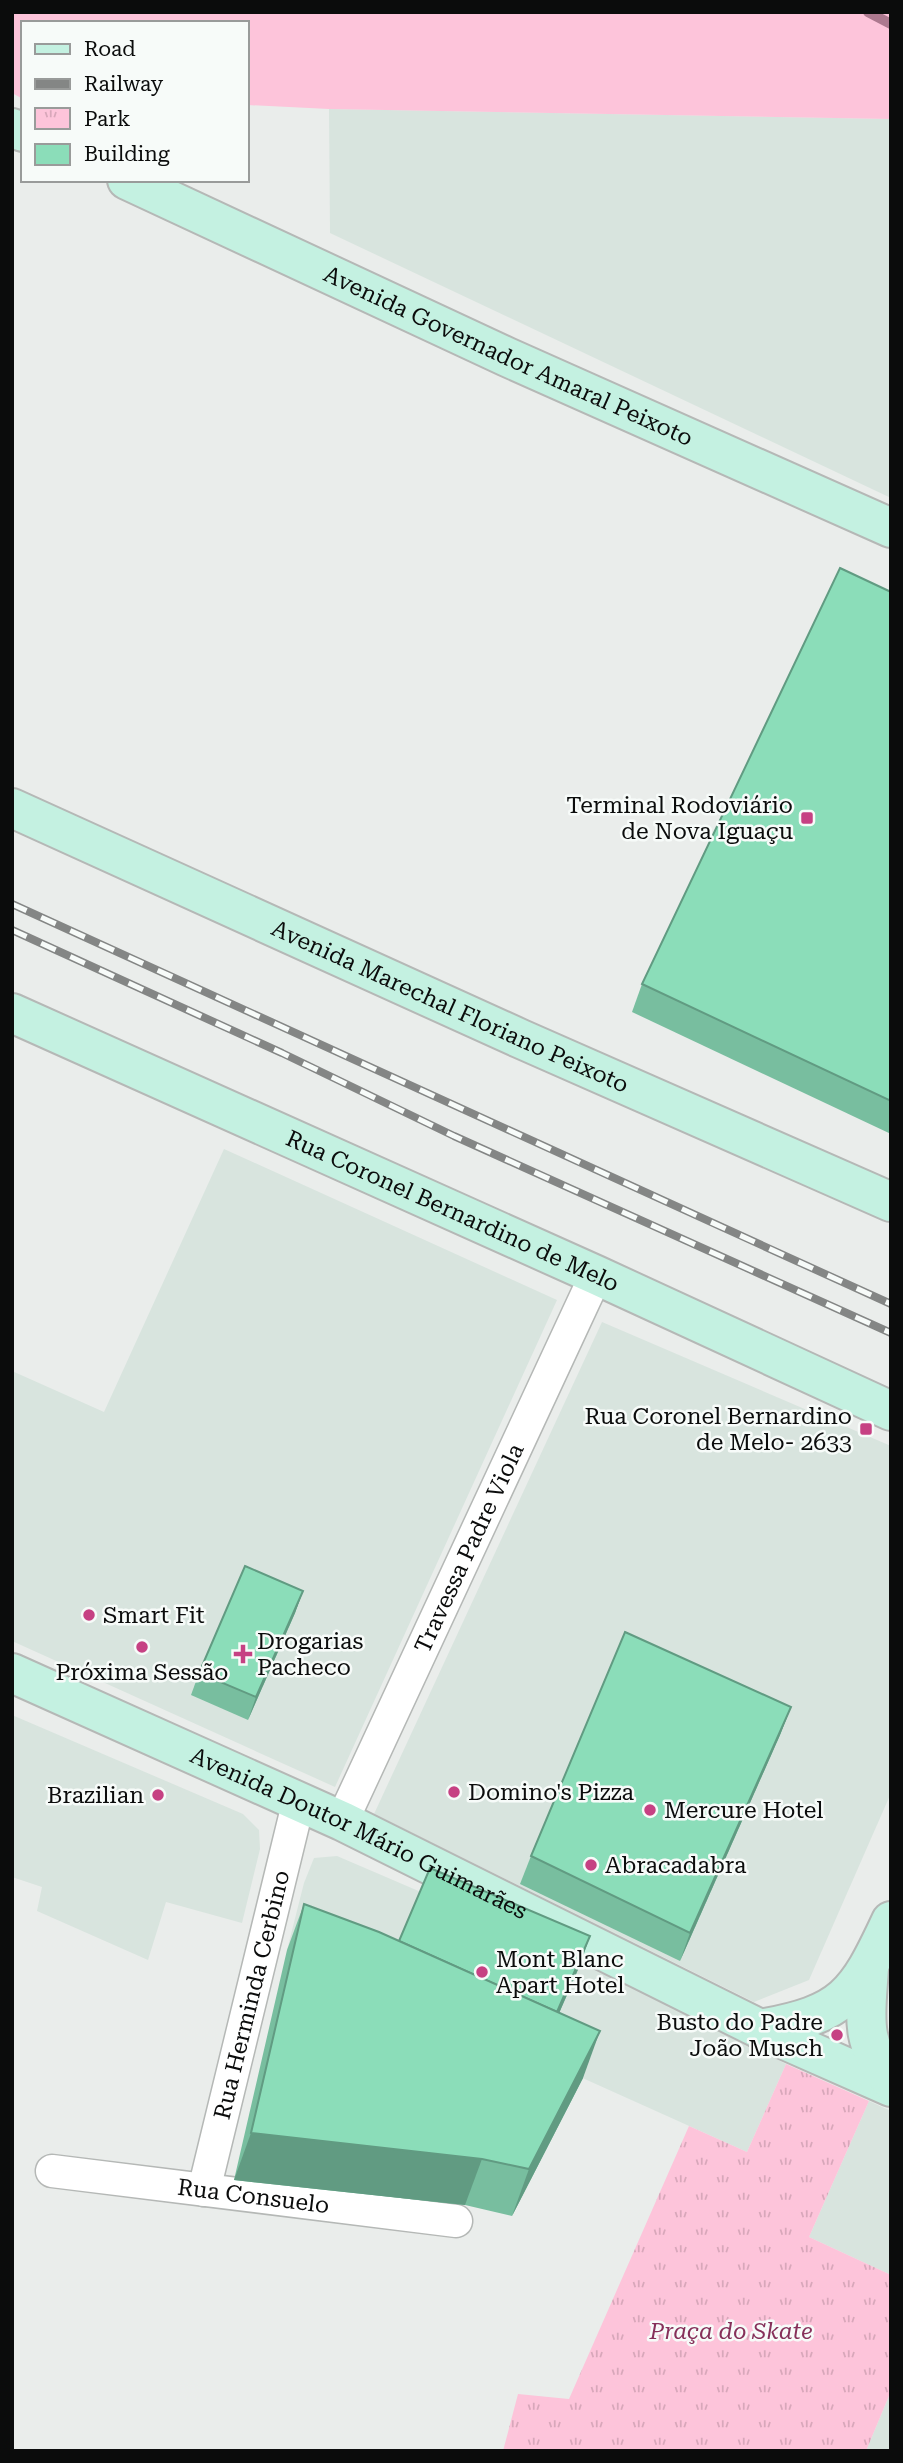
<svg xmlns="http://www.w3.org/2000/svg" width="903" height="2463" font-family="'Roboto Serif',serif">
  <style>
    .built { fill: #d8e4de }
    .green { fill: #fdc4da }
    .park { fill: url(#park-tufts) }
    .lines { fill: none; stroke-linecap: round; stroke-linejoin: round }
    .stream { stroke: #ad798f; stroke-width: 10 }
    .street-casing { stroke: #b5b8b6; stroke-width: 35 }
    .secondary-casing { stroke: #b5b8b6; stroke-width: 42 }
    .street { stroke: #fff; stroke-width: 32 }
    .secondary { stroke: #c4f1e1; stroke-width: 38 }
    .rail-casing { stroke: #848685; stroke-width: 8 }
    .rail { stroke: #f7fbf9; stroke-width: 5; stroke-dasharray: 16; stroke-linecap: butt }
    .wall { fill: #78be9f }
    .shaded-wall { fill: #619b82 }
    .building { fill: #8bddb9; stroke: #619b82; stroke-width: 2 }
    .poi-dot { fill: #c64183; stroke: #f7fbf9; stroke-width: 2.5 }
    .labels { text-anchor: middle; dominant-baseline: central; stroke-width: 5; stroke-linejoin: round; paint-order: stroke }
    .street-label { font-size: 23px; fill: #0b0c0c; stroke: #f7fbf9 }
    .poi-label { font-size: 23px; fill: #0b0c0c; stroke: #f7fbf9; text-anchor: start }
    .park-label { font-size: 23px; font-style: italic; fill: #86305a; stroke: #f7fbf9 }
  </style>
  <defs>
    <pattern id="park-tufts" width="24" height="20" patternUnits="userSpaceOnUse" patternTransform="scale(1.75)"><rect width="24" height="20" fill="#fdc4da"/><path d="M3 7l-1-3M5 7V3M7 7l1-3M15 17l-1-3M17 17v-4M19 17l1-3" fill="none" stroke="#d8a7ba"/></pattern>
  </defs>
  <rect width="100%" height="100%" fill="#eaedeb"/>
  <g class="built">
    <polygon points="329,109 891,119 891,498 330,233"/>
    <polygon points="224,1149 557,1300 335,1787 12,1641 12,1371 104,1412"/>
    <polygon points="602,1322 891,1446 891,1793 809,1980 754,2002 374,1814"/>
    <polygon points="12,1715 243,1814 259,1830 260,1849 242,1923 166,1902 148,1960 37,1911 42,1887 12,1877"/>
    <polygon points="337,1856 598,1968 786,2064 747,2152 362,1979 287,1950 304,1883 314,1858"/>
    <polygon points="869,2101 891,2111 891,2275 809,2237"/>
    <polygon points="891,2391 891,2451 866,2451"/>
  </g>
  <polygon class="green" points="12,12 891,12 891,119 329,109 247,105 247,23 23,23 23,99 12,93"/>
  <polygon class="park" points="786,2064 869,2101 809,2237 891,2275 891,2391 866,2451 503,2451 518,2394 569,2399 689,2126 747,2152"/>
  <g class="lines">
    <polyline class="stream" points="868,12 891,24"/>
    <g class="street-casing">
      <g id="street">
        <path id="s1" d="M342 1821 596 1275"/>
        <path id="s2" d="M52 2171 456 2221"/>
        <path id="s3" d="M204 2190 299 1800"/>
      </g>
    </g>
    <g class="secondary-casing">
      <g id="secondary">
        <polyline points="12,128 23,132"/>
        <path id="s4" d="M127 180 507 357 891 528"/>
        <path id="s5" d="M12 808 521 1039 891 1202"/>
        <path id="s6" d="M12 1013 596 1275 891 1411"/>
        <path id="s7" d="M12 1673 342 1821 760 2029 891 2087"/>
        <path d="M869 1968C866 2017 859 2040 891 2081"/>
        <path d="M760 2029C844 2014 856 1996 891 1921"/>
      </g>
    </g>
    <use href="#street" class="street"/>
    <use href="#secondary" class="secondary"/>
    <g class="rail-casing">
      <g id="rail">
        <polyline points="12,904 891,1304"/>
        <polyline points="12,930 282,1053 454,1136 891,1333"/>
      </g>
    </g>
    <use href="#rail" class="rail"/>
  </g>
  <g class="wall">
    <polygon points="891,592 891,1134 632,1012 642,984"/>
    <polygon points="303,1591 295,1613 248,1720 191,1695 199,1673"/>
    <polygon points="791,1707 780,1735 680,1961 520,1884 531,1856"/>
    <polygon points="304,1904 399,1941 580,1965 559,2013 583,2078 512,2216 465,2205 234,2180 287,1950"/>
  </g>
  <g class="shaded-wall">
    <polygon points="303,1591 295,1613 248,1720 256,1697"/>
    <polygon points="791,1707 780,1735 680,1961 690,1933"/>
    <polygon points="590,1936 580,1965 544,2048 554,2020"/>
    <polygon points="600,2031 583,2078 512,2216 529,2169"/>
    <polygon points="251,2133 482,2159 465,2205 234,2180"/>
  </g>
  <g class="building">
    <polygon points="840,568 891,592 891,1101 642,984"/>
    <polygon points="245,1566 303,1591 256,1697 199,1673"/>
    <polygon points="625,1632 791,1707 690,1933 531,1856"/>
    <polygon points="430,1868 590,1936 557,2012 399,1941"/>
    <polygon points="304,1904 379,1932 600,2031 529,2169 482,2159 251,2133"/>
  </g>
  <g class="poi-dot">
    <rect x="800" y="811" width="14" height="14" rx="3.5"/>
    <rect x="859" y="1422" width="14" height="14" rx="3.5"/>
    <circle cx="89" cy="1615" r="7"/>
    <circle cx="142" cy="1647" r="7"/>
    <path d="M239.5 1643.5h7v7h7v7h-7v7h-7v-7h-7v-7h7z"/>
    <circle cx="454" cy="1792" r="7"/>
    <circle cx="158" cy="1795" r="7"/>
    <circle cx="650" cy="1810" r="7"/>
    <circle cx="591" cy="1865" r="7"/>
    <circle cx="482" cy="1972" r="7"/>
    <circle cx="837" cy="2035" r="7"/>
  </g>
  <g class="labels">
    <g class="street-label">
      <text stroke="none"><textPath href="#s4" startOffset="420">Avenida Governador Amaral Peixoto</textPath></text>
      <text stroke="none"><textPath href="#s5" startOffset="481">Avenida Marechal Floriano Peixoto</textPath></text>
      <text stroke="none"><textPath href="#s6" startOffset="483">Rua Coronel Bernardino de Melo</textPath></text>
      <text stroke="none"><textPath href="#s1" startOffset="301">Travessa Padre Viola</textPath></text>
      <text stroke="none"><textPath href="#s7" startOffset="382">Avenida Doutor Mário Guimarães</textPath></text>
      <text stroke="none"><textPath href="#s3" startOffset="201">Rua Herminda Cerbino</textPath></text>
      <text stroke="none"><textPath href="#s2" startOffset="203">Rua Consuelo</textPath></text>
    </g>
    <g class="poi-label">
      <text x="793" y="805" text-anchor="end">Terminal Rodoviário<tspan x="793" dy="26">de Nova Iguaçu</tspan></text>
      <text x="852" y="1416" text-anchor="end">Rua Coronel Bernardino<tspan x="852" dy="26">de Melo- 2633</tspan></text>
      <text x="103" y="1615">Smart Fit</text>
      <text x="257" y="1641">Drogarias<tspan x="257" dy="26">Pacheco</tspan></text>
      <text x="142" y="1672" text-anchor="middle">Próxima Sessão</text>
      <text x="468" y="1792">Domino's Pizza</text>
      <text x="144" y="1795" text-anchor="end">Brazilian</text>
      <text x="664" y="1810">Mercure Hotel</text>
      <text x="605" y="1865">Abracadabra</text>
      <text x="496" y="1959">Mont Blanc<tspan x="496" dy="26">Apart Hotel</tspan></text>
      <text x="823" y="2022" text-anchor="end">Busto do Padre<tspan x="823" dy="26">João Musch</tspan></text>
    </g>
    <g class="park-label">
      <text x="731" y="2331">Praça do Skate</text>
    </g>
  </g>
  <rect width="903" height="2463" fill="none" stroke="#0b0c0c" stroke-width="28"/>
  <rect x="21" y="21" width="228" height="161" fill="#f7fbf9" stroke="#999b9a" stroke-width="2"/>
  <rect x="35" y="44" width="35" height="10" fill="#c4f1e1" stroke="#999b9a" stroke-width="2"/>
  <text x="84" y="56" font-size="21" fill="#0b0c0c">Road</text>
  <rect x="35" y="79" width="35" height="10" fill="#848685" stroke="#999b9a" stroke-width="2"/>
  <text x="84" y="91" font-size="21" fill="#0b0c0c">Railway</text>
  <rect x="35" y="108" width="35" height="21" fill="url(#park-tufts)" stroke="#999b9a" stroke-width="2"/>
  <text x="84" y="126" font-size="21" fill="#0b0c0c">Park</text>
  <rect x="35" y="144" width="35" height="21" fill="#8bddb9" stroke="#999b9a" stroke-width="2"/>
  <text x="84" y="161" font-size="21" fill="#0b0c0c">Building</text>
</svg>
